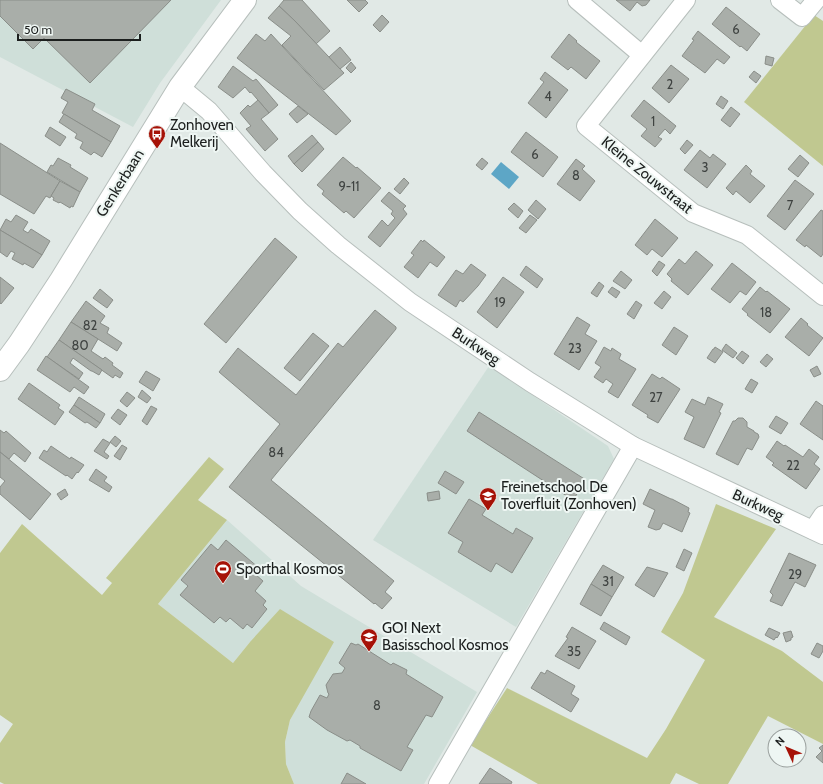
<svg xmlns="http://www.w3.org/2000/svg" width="823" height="784" font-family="Cabin,sans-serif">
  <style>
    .built { fill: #cfdfd9 }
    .green { fill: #c0c890 }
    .water { fill: #5da6c6 }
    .building { fill: #a9aea9; stroke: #8a8e89 }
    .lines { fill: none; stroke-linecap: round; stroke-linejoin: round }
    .street-casing { stroke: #b7bfbc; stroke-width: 20 }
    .secondary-casing { stroke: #b7bfbc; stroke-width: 24 }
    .street { stroke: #fff; stroke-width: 18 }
    .secondary { stroke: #fff; stroke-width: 22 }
    .labels { text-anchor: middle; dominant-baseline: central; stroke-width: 4; stroke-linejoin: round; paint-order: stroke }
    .number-label { font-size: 13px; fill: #3f4341 }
    .poi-label { font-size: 15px; fill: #1c1f1e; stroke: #eef6f3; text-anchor: start }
    .street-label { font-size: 15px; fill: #1c1f1e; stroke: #eef6f3 }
  </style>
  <rect width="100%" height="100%" fill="#e1e9e6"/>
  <g class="built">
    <polygon points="0,0 221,0 160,83 133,127 0,57"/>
    <polygon points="489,366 608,446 614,459 516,627 373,540"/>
    <polygon points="227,520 301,586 477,692 424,784 294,784 286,764 285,742 290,720 299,702 250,642 233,663 158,604"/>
  </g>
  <g class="green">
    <polygon points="814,15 823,21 823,166 744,102"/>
    <polygon points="209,457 224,469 198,500 227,520 158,604 233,663 250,642 280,609 334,642 290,720 285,742 286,764 294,784 4,784 0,782 0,743 13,724 0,715 0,553 22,524 102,595 112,583 106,578"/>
    <polygon points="716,504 776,529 714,617 782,651 823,682 823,744 768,716 728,784 699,784 676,773 670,784 538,784 470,745 507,688 647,758 666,729 705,660 661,632 683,593"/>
  </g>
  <polygon class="water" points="501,162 519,177 509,189 491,174"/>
  <g class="building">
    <polygon points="0,0 171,0 90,83 44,38 33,49 0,16"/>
    <polygon points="284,0 302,0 330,31 316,44 295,21 279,6"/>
    <polygon points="347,0 365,0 368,3 359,12"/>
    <polygon points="616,0 650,0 646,5 642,6 637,2 630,11"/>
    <polygon points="279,6 295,21 344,73 324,90 282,45 291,36 268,18"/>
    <polygon points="726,7 760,34 747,51 741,46 740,47 712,24"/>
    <polygon points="382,15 389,22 380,32 373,25"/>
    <polygon points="698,31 730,57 724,64 717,59 705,73 682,56 694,40 692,39"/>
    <polygon points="256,34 265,41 271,34 351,121 336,135 237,58"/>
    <polygon points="569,34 577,41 576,42 600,61 586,79 571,67 568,70 551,57"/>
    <polygon points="340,47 351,60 340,69 329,57"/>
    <polygon points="766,56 774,58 772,66 765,64"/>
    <polygon points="351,62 356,68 351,73 346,68"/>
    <polygon points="671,65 689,79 669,103 652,88"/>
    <polygon points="233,66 253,81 256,79 278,105 269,113 251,92 250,93 245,87 233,98 218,87"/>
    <polygon points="754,71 761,76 756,83 749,77"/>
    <polygon points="545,72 568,90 546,118 528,103 544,82 540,79"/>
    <polygon points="66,89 95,104 92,110 120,126 111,142 62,113 68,102 61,98"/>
    <polygon points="721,96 728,101 723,109 716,104"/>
    <polygon points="258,100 269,113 261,119 278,139 265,151 246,129 251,126 240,113 248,105 250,107"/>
    <polygon points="644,100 676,126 670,134 665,129 658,137 662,139 655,147 641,136 647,129 631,116"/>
    <polygon points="298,106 308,114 297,123 289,114"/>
    <polygon points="731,107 740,114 730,127 721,120"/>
    <polygon points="64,114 111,142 102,157 94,152 91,155 80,148 83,142 75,138 77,134 59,122"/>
    <polygon points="50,127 66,137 60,146 45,136"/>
    <polygon points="526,132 558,157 543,177 511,152"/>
    <polygon points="312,135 318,142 294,164 288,156"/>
    <polygon points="687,140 693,145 685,154 680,149"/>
    <polygon points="318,142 324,149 302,172 294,164"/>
    <polygon points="0,143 60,181 50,198 46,196 34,214 0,194"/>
    <polygon points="700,150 710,158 713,154 726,164 707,188 684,170"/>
    <polygon points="800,155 809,163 798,177 788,169"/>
    <polygon points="343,157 356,168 357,167 381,188 354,218 346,211 344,213 322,194 324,191 317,185"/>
    <polygon points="58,158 71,165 70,167 88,178 80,192 47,172 51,165 53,166"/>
    <polygon points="482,158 488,163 482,170 476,165"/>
    <polygon points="576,159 585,166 582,169 595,181 580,201 557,184"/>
    <polygon points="746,165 752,171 750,174 765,186 750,203 736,191 733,195 726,188"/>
    <polygon points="404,178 409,183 400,194 394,189"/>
    <polygon points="795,180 814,194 785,230 767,216"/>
    <polygon points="60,181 80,192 73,207 71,206 70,208 60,202 59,203 53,200 54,198 51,196"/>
    <polygon points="389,192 406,206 403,209 407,214 380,247 368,237 382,220 388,226 395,218 391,214 393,211 381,201"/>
    <polygon points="536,200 546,209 538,219 528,210"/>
    <polygon points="514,203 523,211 518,218 508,209"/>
    <polygon points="821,210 823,211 823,254 821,257 806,245 805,247 796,240"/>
    <polygon points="16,215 28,222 23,230 28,233 31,229 50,241 42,255 0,230 6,219 11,222"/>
    <polygon points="530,215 537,220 526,233 519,228"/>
    <polygon points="655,219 678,238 662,257 652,249 647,255 635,245"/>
    <polygon points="0,230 42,255 33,268 24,263 23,265 12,259 15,253 11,251 7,257 0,252"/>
    <polygon points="275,238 297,257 226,343 204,324"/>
    <polygon points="421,240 423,242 424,240 445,257 437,267 430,262 418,278 404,267 414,255 411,253"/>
    <polygon points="696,251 713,265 688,295 671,281 672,279 667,274 679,259 685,264"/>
    <polygon points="659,261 665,265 657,276 652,271"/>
    <polygon points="732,263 756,282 746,295 740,291 730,303 711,289"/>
    <polygon points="471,264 486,275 478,286 463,302 460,300 456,307 438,295 456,270 463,274"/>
    <polygon points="526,266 543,279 537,288 520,275"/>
    <polygon points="621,271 632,280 625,289 613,281"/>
    <polygon points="0,277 14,288 1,304 0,303"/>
    <polygon points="503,277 524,292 497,328 477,312"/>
    <polygon points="599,282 604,286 597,297 591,293"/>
    <polygon points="612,287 620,292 616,298 608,292"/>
    <polygon points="760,287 766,292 767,291 790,309 770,333 747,315 748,314 742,309"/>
    <polygon points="100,289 113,300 107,308 93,298"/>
    <polygon points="664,291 671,297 662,309 654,303"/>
    <polygon points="86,301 105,316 100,323 109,328 107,333 122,343 117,351 71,322"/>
    <polygon points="636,301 642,305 634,319 627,314"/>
    <polygon points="375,310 396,327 396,329 271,480 394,581 385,592 392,598 382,609 375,603 374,604 229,487 280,424 219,372 238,348 296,395 338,343 343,347"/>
    <polygon points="577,317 590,325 585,334 597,341 579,370 554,354"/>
    <polygon points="801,318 808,324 807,325 823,338 809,356 785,337"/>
    <polygon points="71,322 98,339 91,351 103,359 105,357 113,363 112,365 123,373 120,378 115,375 113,378 59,340"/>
    <polygon points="674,327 688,336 676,355 662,345"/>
    <polygon points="313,333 329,346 300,381 284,368"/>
    <polygon points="59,340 102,370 99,375 92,371 91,371 73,358 70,363 83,373 79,379 47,357"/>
    <polygon points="726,344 737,353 733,358 722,350"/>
    <polygon points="604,347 611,351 612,348 621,354 619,359 636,369 618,398 608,392 613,384 606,379 603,383 594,377 601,367 595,363"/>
    <polygon points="715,347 723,352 715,363 707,358 713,349 714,349"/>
    <polygon points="742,351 749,356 743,364 736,358"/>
    <polygon points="767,354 773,359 766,367 760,362"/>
    <polygon points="46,356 89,387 84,394 74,387 70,392 37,370"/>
    <polygon points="817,366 821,374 814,377 810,370"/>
    <polygon points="146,371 160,379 153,391 139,382"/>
    <polygon points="652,374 660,379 662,377 680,389 658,423 647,417 648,415 632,405"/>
    <polygon points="751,379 758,383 752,393 745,389"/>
    <polygon points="29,383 60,405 58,408 64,412 55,425 18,399"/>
    <polygon points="142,390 151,398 147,403 138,397"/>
    <polygon points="127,392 135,398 127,407 120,401"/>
    <polygon points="79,397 105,414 100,423 74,405"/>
    <polygon points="708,397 723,404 719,412 721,413 704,448 684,439 694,417 685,412 692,399 705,405"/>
    <polygon points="816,401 823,406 823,440 800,424"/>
    <polygon points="74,405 100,423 96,428 87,422 85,423 69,412"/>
    <polygon points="151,406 157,409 147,425 142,421"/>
    <polygon points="118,409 127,415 120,425 111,418"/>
    <polygon points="479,412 586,480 573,500 467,431"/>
    <polygon points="776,416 788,423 781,434 769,427"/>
    <polygon points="738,418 743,418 747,422 747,427 754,431 754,432 758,434 759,437 752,450 747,448 738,465 716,454 733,421 735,421"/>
    <polygon points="0,430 4,433 6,431 31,453 25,462 14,453 9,459 0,452"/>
    <polygon points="115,436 121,441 116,447 110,442"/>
    <polygon points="103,439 110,443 104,452 109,456 107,459 94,451"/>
    <polygon points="777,441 784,446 785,445 803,457 809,449 819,457 814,464 820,469 806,489 772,465 774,463 766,457"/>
    <polygon points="122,445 127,448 120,460 114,456"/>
    <polygon points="51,446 70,459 71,457 84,465 78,473 77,472 72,479 67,475 66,476 39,458 44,450 47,452"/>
    <polygon points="0,452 51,494 30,520 0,494 0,487 5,481 0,477"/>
    <polygon points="96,469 107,477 104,481 112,487 109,492 89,480"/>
    <polygon points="445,471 464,482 456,494 438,483"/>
    <polygon points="65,489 68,495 61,500 57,494"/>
    <polygon points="650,489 671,499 672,499 689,508 688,512 690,513 682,532 663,523 660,529 656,530 648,527 655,510 643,504"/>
    <polygon points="439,491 440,499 428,501 427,493"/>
    <polygon points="469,499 486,509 482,515 513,534 516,528 533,538 512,573 496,563 491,572 458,552 463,542 448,533"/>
    <polygon points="226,540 259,568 255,574 263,581 255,591 266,601 263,605 267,609 252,628 247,624 243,629 230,618 226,622 220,617 214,623 180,595 188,586 181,580 211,544 218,550"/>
    <polygon points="684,549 692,553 684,571 676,567"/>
    <polygon points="789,553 816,565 805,587 795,582 782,606 770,601 773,595 770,592"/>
    <polygon points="603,565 624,577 612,597 591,584"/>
    <polygon points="647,567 668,573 654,597 635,585"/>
    <polygon points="591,584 612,597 601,616 580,604"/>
    <polygon points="604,622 630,637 626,645 600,629"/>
    <polygon points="572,627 596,641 579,669 555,656 568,638 566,637"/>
    <polygon points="769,628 780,633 777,638 776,637 774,640 765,635"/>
    <polygon points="791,631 793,637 791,638 791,640 786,642 783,633"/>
    <polygon points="351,643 356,645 358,644 391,665 393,663 407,670 406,674 443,697 432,717 426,715 407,747 413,750 401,771 360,748 360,746 350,740 347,741 327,730 309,717 311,711 320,695 327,698 329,694 328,693 326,685 333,674 342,673 345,668 339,663"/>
    <polygon points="817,643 823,646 823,651 819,658 811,654"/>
    <polygon points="547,670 575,686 571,694 579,699 571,712 531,688 541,672 545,674"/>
    <polygon points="823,745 823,763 816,757 822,751 819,748"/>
    <polygon points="490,768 512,782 511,784 479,784"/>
    <polygon points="347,773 366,784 341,784"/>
  </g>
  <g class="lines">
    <g class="street-casing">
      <g id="street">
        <polyline points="577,0 642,55"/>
        <polyline points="686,0 586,126 693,213 747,235 823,296"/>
        <polyline points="780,0 802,17 816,0"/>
        <polyline points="180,87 209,111 263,173 300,211 338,245 410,302 530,382 633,446 823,535"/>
        <polyline points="813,530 823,515"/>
        <polyline points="438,784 633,446"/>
      </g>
    </g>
    <g class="secondary-casing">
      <polyline id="secondary" points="0,370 19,344 61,280 180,87 245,0"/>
    </g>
    <use href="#street" class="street"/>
    <use href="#secondary" class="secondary"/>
  </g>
  <defs>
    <g id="bus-pin" transform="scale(0.9)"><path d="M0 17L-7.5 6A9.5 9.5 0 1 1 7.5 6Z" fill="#a61207" stroke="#eef6f3"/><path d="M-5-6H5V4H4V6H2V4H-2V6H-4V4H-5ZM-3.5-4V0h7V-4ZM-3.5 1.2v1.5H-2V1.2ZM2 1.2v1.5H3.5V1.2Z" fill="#fff"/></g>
    <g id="school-pin" transform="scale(0.9)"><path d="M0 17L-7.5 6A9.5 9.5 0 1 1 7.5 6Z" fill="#a61207" stroke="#eef6f3"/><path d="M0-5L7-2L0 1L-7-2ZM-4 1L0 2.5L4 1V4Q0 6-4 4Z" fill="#fff"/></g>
    <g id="stadium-pin" transform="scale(0.9)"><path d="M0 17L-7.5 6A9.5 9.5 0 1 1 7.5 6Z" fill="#a61207" stroke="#eef6f3"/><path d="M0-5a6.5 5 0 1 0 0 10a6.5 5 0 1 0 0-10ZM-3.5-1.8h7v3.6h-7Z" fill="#fff"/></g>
  </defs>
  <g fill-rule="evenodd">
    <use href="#bus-pin" x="157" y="134"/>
    <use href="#school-pin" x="488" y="496"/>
    <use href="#stadium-pin" x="223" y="569"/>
    <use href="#school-pin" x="369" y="637"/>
  </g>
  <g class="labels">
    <g class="number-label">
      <text x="736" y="29">6</text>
      <text x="670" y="84">2</text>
      <text x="548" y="96">4</text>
      <text x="653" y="121">1</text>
      <text x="535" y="154">6</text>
      <text x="705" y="167">3</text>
      <text x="576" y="175">8</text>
      <text x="349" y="186">9-11</text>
      <text x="790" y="205">7</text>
      <text x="500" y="302">19</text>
      <text x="766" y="312">18</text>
      <text x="90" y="325">82</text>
      <text x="80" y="345">80</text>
      <text x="575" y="348">23</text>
      <text x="656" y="397">27</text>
      <text x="276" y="452">84</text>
      <text x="793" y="465">22</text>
      <text x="795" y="574">29</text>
      <text x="608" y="581">31</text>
      <text x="574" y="651">35</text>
      <text x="377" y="705">8</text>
    </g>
    <g class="poi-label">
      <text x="170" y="125">Zonhoven<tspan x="170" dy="17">Melkerij</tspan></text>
      <text x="501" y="487">Freinetschool De<tspan x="501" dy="17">Toverfluit (Zonhoven)</tspan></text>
      <text x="236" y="569">Sporthal Kosmos</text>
      <text x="382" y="628">GO! Next<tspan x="382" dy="17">Basisschool Kosmos</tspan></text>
    </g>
    <g class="street-label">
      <text transform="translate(647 175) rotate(39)">Kleine Zouwstraat</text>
      <text transform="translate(120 183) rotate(-58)">Genkerbaan</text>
      <text transform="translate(476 346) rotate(34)">Burkweg</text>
      <text transform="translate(758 505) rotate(25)">Burkweg</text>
    </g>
  </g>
  <g transform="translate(787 748) rotate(314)"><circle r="19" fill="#eef6f3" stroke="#9aa09e"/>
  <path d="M0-3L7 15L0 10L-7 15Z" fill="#a61207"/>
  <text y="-6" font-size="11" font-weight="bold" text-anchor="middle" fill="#1c1f1e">N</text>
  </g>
  <path d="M18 34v6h122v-6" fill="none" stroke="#1c1f1e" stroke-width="2"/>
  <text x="24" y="34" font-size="12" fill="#1c1f1e" stroke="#eef6f3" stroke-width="3" paint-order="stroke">50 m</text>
</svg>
